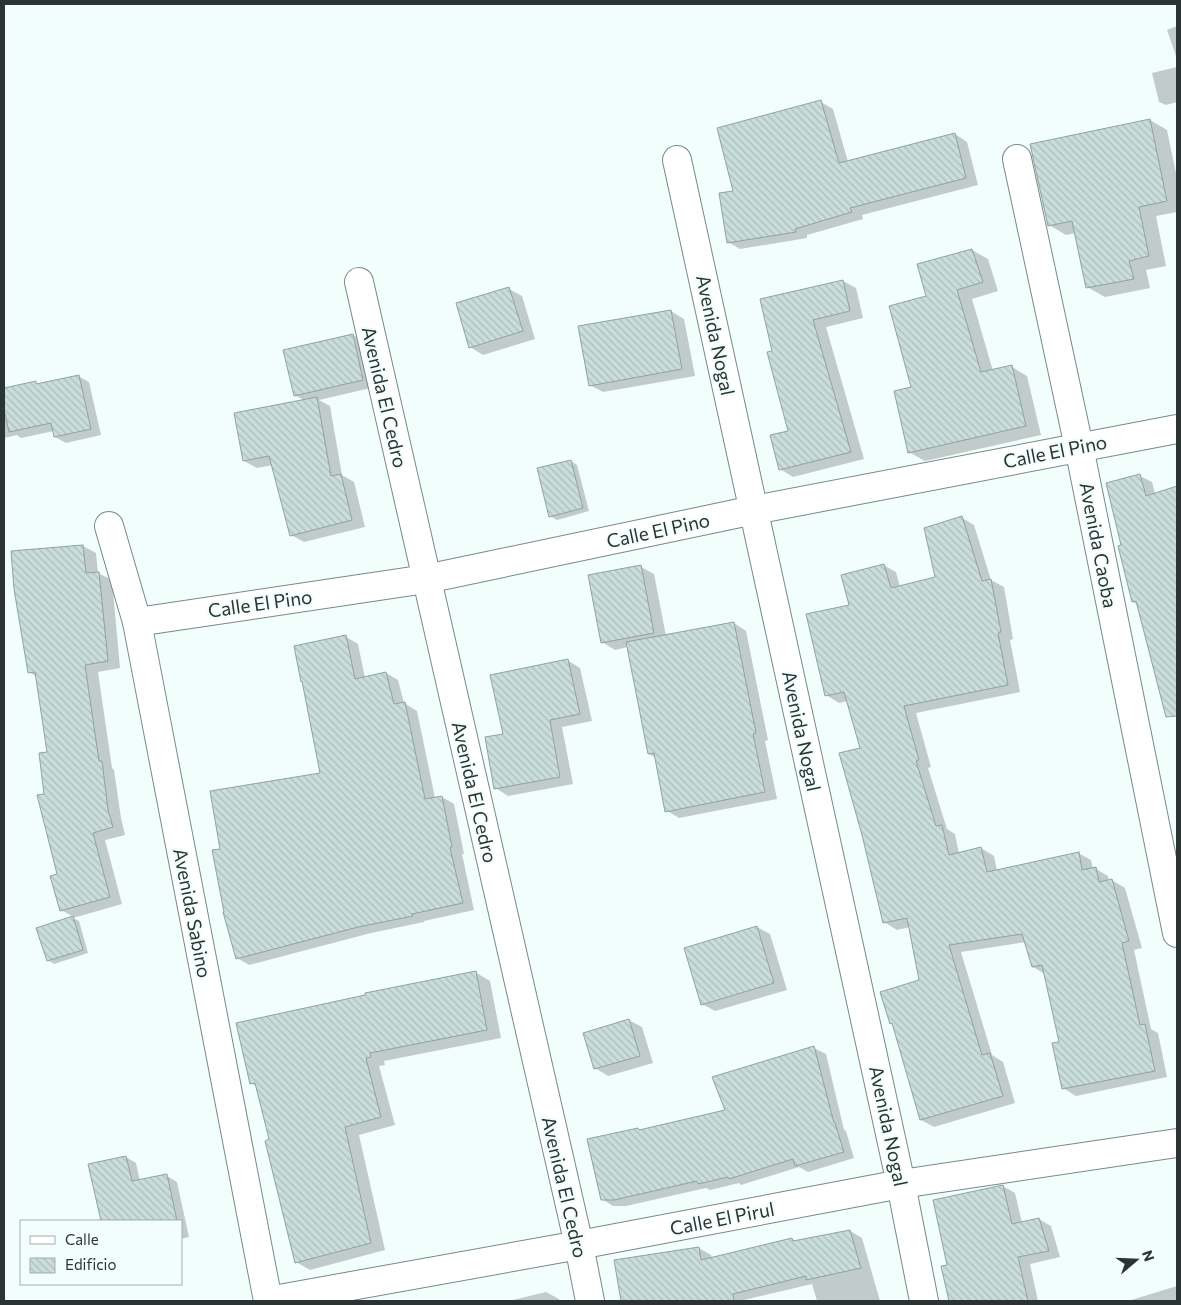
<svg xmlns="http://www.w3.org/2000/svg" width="1181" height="1305" font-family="Commissioner,sans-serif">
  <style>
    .shadow { fill: #0003 }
    .building { fill: url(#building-back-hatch); stroke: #90a3a0 }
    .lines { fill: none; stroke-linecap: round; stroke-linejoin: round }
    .minor-casing { stroke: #778a87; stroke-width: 30 }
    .minor { stroke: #fff; stroke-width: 28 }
    .labels { text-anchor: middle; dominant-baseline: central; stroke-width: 4.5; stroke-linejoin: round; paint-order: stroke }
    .street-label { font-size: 19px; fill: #2c3433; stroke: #f2fefc }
  </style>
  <defs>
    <pattern id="building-back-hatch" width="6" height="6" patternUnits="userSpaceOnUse" patternTransform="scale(1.25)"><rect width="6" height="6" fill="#c9ddda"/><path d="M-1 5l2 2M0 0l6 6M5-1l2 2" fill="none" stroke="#adbebc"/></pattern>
  </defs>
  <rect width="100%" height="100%" fill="#f2fefc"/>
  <g class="shadow">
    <polygon points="1177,26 1177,59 1167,30"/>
    <polygon points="1177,67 1177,102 1166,105 1159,102 1152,73"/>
    <polygon points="821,102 833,109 848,162 955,134 967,142 978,185 862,215 863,219 807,235 807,238 740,249 728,242 735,192"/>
    <polygon points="1150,120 1167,130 1177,178 1177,212 1156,216 1166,266 1146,270 1150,288 1105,297 1087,287 1076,233 1066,235 1049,225"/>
    <polygon points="972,250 988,259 998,291 972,299 993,371 1012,367 1027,376 1041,435 925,461 909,452 912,388 928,296"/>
    <polygon points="843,281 856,288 863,318 826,327 864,459 793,477 780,469 790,432 774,352"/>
    <polygon points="509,289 522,296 535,339 483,355 470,347"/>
    <polygon points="671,311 684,319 695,376 603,392 590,385"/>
    <polygon points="353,335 366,343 375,387 319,400 330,406 342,475 354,482 365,527 304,542 291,535 273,465 257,468 244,461 305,401 295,395"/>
    <polygon points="78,376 89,382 101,435 66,443 55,437 54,431 21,438 17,435 4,438 4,386 5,389 36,383 39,385"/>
    <polygon points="571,461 577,465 589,511 557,520 550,516"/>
    <polygon points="1140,476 1152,482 1155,494 1177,487 1177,720 1138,605 1133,602 1123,546"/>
    <polygon points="962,518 974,525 991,580 1004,587 1013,639 1010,640 1020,692 916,713 931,767 928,768 947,829 955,834 959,854 981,848 994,856 997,871 1078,853 1091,860 1093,869 1096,869 1108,876 1109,881 1112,880 1125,888 1142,948 1134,950 1151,1029 1158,1033 1167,1077 1076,1096 1063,1088 1060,1043 1045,974 1033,967 1026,942 961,952 992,1055 1003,1062 1015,1103 934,1127 921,1120 893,1024 891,1023 920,981 910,927 897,930 884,922 862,748 848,701 839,703 826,695 850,606 883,565 896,572 900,587 937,578"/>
    <polygon points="83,546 96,553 98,573 112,580 120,668 98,672 112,768 114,770 121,818 125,835 105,840 122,904 73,918 79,921 88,953 54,964 48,960 38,929 74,917 61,910 58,875 45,795 48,754 37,677 29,672"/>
    <polygon points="641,567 654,574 666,636 734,623 746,631 768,740 765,741 777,799 679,818 667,811 656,758 649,754 628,647 615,650 602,642"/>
    <polygon points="346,637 358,644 365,678 386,673 398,680 404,703 417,711 435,798 442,797 454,804 464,854 462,854 474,910 424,921 424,922 371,933 249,965 237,958 221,850 322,774"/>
    <polygon points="567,660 580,668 592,721 562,727 573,784 508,796 496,788 504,735"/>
    <polygon points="757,927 770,934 787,990 715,1011 702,1004"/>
    <polygon points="475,972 490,981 501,1038 384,1061 385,1065 379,1066 395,1125 359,1135 385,1250 310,1270 296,1262 271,1140 257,1087 251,1083"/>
    <polygon points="629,1020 642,1027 653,1063 608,1076 595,1068"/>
    <polygon points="814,1048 826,1054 844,1130 846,1131 854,1158 808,1172 799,1167 741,1185 739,1183 710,1190 706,1188 626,1206 613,1206 602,1199 638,1129 641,1131 726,1111"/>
    <polygon points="126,1157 136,1163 140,1181 167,1176 177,1182 189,1237 181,1239 181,1221 102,1221 90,1165"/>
    <polygon points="1003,1186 1015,1193 1022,1223 1039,1219 1051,1226 1060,1257 1030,1264 1038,1301 951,1301 943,1267 948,1266"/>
    <polygon points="850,1231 862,1238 880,1301 817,1301 812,1284 744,1300 744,1301 622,1301 616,1261 699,1248 711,1255 712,1259 792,1240 795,1241"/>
    <polygon points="1177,1286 1177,1301 1128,1301"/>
    <polygon points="546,1292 559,1299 559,1301 509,1301"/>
    <polygon points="61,1300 64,1301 38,1301"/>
  </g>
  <g class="building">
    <polygon points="821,100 839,163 955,133 966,178 850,208 852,212 795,229 796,232 727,243 719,193 733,191 717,128"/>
    <polygon points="1150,119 1167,201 1139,207 1149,256 1129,261 1134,279 1086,288 1072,221 1048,226 1030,144"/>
    <polygon points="972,249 983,282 957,290 981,372 1012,365 1026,426 908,453 894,391 911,387 889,306 926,296 917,264"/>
    <polygon points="843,280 850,311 813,320 851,452 779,470 770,435 788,431 767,352 772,351 760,299"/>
    <polygon points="509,287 523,331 469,348 456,303"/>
    <polygon points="671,310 682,369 589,386 578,326"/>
    <polygon points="353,334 363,380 294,396 283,350"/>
    <polygon points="79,375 91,429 54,437 51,423 9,432 4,409 4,388 36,381 36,384"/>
    <polygon points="317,397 331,476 341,474 352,520 290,536 269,456 243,461 234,413"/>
    <polygon points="571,460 583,508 549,517 537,468"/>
    <polygon points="1140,474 1146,496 1177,486 1177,716 1166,717 1136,601 1132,602 1118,546 1121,545 1106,483"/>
    <polygon points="962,516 982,581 991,579 1001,632 998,633 1008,685 904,706 919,760 916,761 936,826 942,825 949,855 981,847 987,872 1079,852 1082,870 1096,867 1099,882 1112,879 1129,941 1122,943 1140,1025 1145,1024 1155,1071 1062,1089 1052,1043 1059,1042 1042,965 1032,967 1022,934 949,945 982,1055 990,1053 1003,1096 920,1120 892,1023 890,1024 880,992 919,980 907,918 883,923 862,835 839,753 860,748 844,692 825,696 806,614 849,605 841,575 884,564 891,588 935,577 924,528"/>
    <polygon points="83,545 86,573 99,572 108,661 85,665 99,761 102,761 108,810 113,827 93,833 110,897 60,911 50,876 57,874 37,795 44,794 39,753 47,752 35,672 28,673 14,589 11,551"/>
    <polygon points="641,565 654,633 601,643 588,575"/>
    <polygon points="734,622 756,733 753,734 765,792 665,812 654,753 648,754 626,642"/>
    <polygon points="346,635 355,679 386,672 394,704 405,702 425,799 442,796 452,847 450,848 463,903 412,914 413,916 358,927 236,959 223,912 224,912 212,850 220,849 210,791 320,773 302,681 301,682 294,646"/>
    <polygon points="568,659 580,714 550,720 560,777 494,789 485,737 503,734 490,675"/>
    <polygon points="73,916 83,950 47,961 36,928"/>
    <polygon points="757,926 774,983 701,1005 684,948"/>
    <polygon points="476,971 487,1030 370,1053 371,1057 366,1058 381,1117 345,1127 371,1243 295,1263 265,1141 269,1139 255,1083 250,1084 236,1023 365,995 365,993"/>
    <polygon points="629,1019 640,1056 594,1069 583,1033"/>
    <polygon points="814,1046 834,1123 835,1123 844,1152 795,1166 793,1159 729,1179 728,1177 698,1184 697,1181 614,1200 601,1200 587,1139 638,1128 639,1130 725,1110 712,1077"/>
    <polygon points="126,1156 132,1181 167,1174 177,1221 101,1221 88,1164"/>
    <polygon points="1003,1185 1012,1224 1039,1218 1049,1251 1018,1257 1028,1301 949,1301 941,1266 947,1265 933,1200"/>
    <polygon points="850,1230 861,1268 806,1280 806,1276 733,1294 734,1301 621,1301 614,1260 699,1247 701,1260 792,1238 793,1241"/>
  </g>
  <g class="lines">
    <g class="minor-casing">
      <g id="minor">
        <polyline points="1017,159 1079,447 1177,933"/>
        <polyline points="677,160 901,1184 924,1301"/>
        <polyline points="359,282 579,1245 590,1301"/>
        <polyline points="109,526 137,622 268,1301"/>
        <polyline points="137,622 426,579 754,510 1177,429"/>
        <polyline points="268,1301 579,1245 901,1184 1177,1143"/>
      </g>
    </g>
    <use href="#minor" class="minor"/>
  </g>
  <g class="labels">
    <g class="street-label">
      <text transform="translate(716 335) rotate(78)">Avenida Nogal</text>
      <text transform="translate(385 397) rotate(77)">Avenida El Cedro</text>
      <text transform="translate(1055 451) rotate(-11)">Calle El Pino</text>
      <text transform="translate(658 530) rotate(-12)">Calle El Pino</text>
      <text transform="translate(1099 545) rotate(79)">Avenida Caoba</text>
      <text transform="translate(260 603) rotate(-8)">Calle El Pino</text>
      <text transform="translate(802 731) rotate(78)">Avenida Nogal</text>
      <text transform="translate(475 792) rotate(77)">Avenida El Cedro</text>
      <text transform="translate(193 913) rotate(79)">Avenida Sabino</text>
      <text transform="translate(889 1126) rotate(78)">Avenida Nogal</text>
      <text transform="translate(565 1187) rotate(77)">Avenida El Cedro</text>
      <text transform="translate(722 1218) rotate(-11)">Calle El Pirul</text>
    </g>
  </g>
  <rect width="1181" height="1305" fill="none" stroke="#2c3433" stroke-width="10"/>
  <rect x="20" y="1220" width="162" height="65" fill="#f2fefc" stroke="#a3adac"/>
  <rect x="30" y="1236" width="25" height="8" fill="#ffffff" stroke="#a3adac"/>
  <text x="65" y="1245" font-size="15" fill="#2c3433">Calle</text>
  <rect x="30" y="1258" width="25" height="15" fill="url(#building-back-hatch)" stroke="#a3adac"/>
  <text x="65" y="1270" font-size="15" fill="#2c3433">Edificio</text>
  <g transform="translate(1136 1260) rotate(71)" stroke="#f2fefc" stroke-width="4" paint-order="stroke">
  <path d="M0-4L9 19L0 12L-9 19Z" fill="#2c3433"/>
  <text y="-8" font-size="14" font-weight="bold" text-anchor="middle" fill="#2c3433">N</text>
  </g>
</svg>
